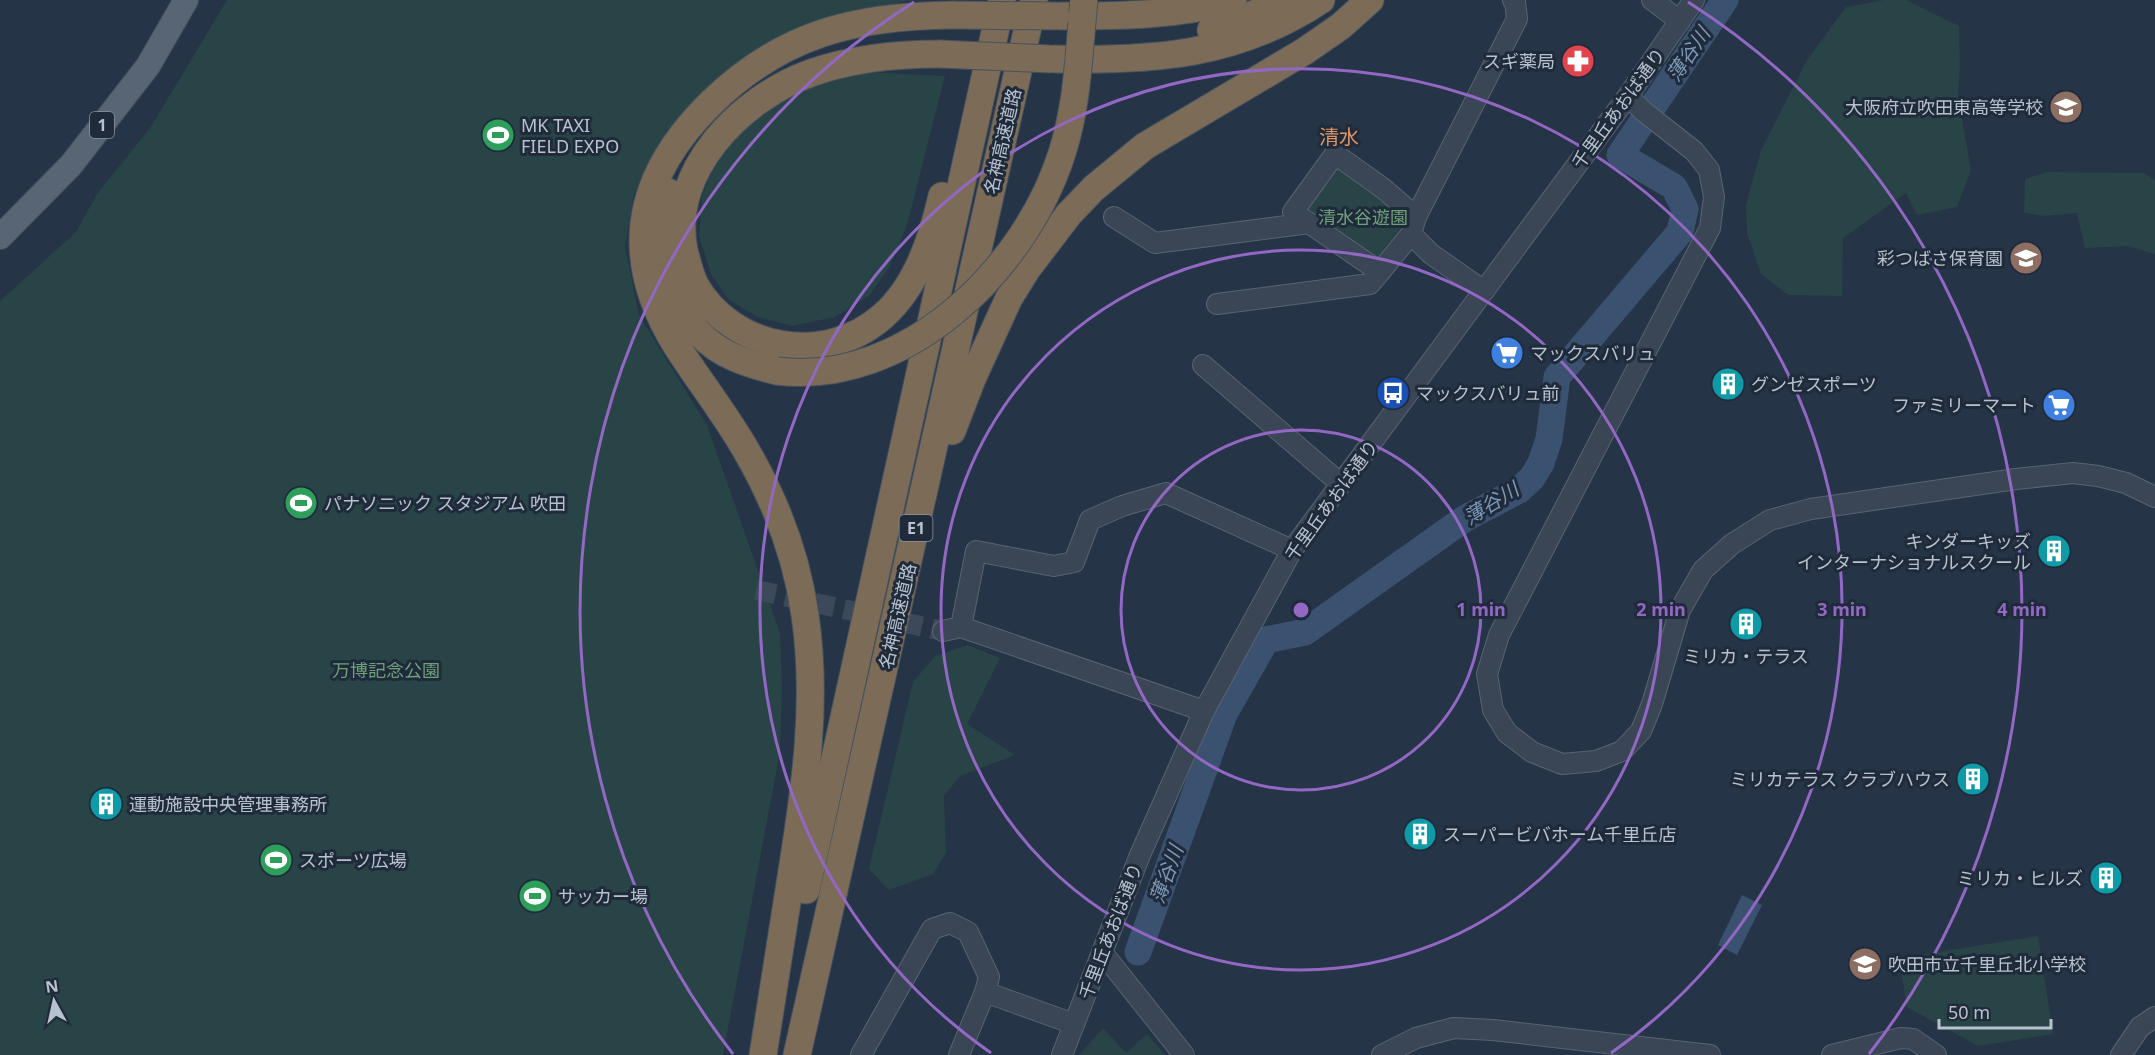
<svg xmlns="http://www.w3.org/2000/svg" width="2155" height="1055" font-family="'Noto Sans','Noto Sans JP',sans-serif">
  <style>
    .green { fill: #284447 }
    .water { fill: #3a526f }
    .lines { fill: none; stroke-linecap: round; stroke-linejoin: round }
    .river { stroke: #3a526f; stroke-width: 27 }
    .minor-tunnel { stroke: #3b495a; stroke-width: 20; stroke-dasharray: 20 10; stroke-linecap: butt }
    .minor-casing { stroke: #596472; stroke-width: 22 }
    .major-casing { stroke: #444f5e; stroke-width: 26 }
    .highway-casing { stroke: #45515f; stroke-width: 29 }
    .minor { stroke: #3a4655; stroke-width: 20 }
    .major { stroke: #586575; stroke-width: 24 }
    .highway { stroke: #7c6c57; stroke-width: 27 }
    .highway-bridge-casing { stroke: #45515f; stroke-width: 29; stroke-linecap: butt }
    .highway-bridge { stroke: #7c6c57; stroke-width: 27 }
    .ring { fill: none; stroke: #9368c5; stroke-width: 3 }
    .labels { text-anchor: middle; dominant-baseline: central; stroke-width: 6; stroke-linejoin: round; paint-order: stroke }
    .shield { fill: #1f2b3b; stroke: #8a94a2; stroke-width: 1.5 }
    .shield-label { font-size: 16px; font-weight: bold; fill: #b8c1ce }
    .poi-label { font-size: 18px; fill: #b8c1ce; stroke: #1f2b3b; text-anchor: start }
    .street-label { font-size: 18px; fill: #b8c1ce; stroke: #1f2b3b }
    .park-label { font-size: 18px; fill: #6da178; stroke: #1f2b3b }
    .water-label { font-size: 20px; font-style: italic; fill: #7d98b7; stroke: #1f2b3b }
    .neighbourhood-label { font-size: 20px; fill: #df9563; stroke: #1f2b3b }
    .centre { fill: #9368c5; stroke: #1f2b3b; stroke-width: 3 }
    .ring-label { font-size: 18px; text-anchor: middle; font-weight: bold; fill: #9368c5; stroke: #1f2b3b; stroke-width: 6; stroke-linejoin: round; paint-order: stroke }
  </style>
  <rect width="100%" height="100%" fill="#253446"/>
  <g class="green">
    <polygon points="227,0 932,0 906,1 850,14 795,30 744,58 662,139 634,194 625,246 639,315 707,425 780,633 782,686 780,752 723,1055 0,1055 0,301 76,232 97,194 150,128"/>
    <polygon points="1884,0 1906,0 1959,26 1960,66 1958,95 1971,171 1957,207 1917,215 1906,193 1843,238 1842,296 1788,295 1761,274 1747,233 1746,205 1761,150 1807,60 1846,7"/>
    <polygon points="864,72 945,76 907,225 890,266 869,296 835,317 792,326 758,317 729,300 711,274 699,236 702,196 719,154 752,119 801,91"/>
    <polygon points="1339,168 1393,206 1404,223 1378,257 1372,255 1308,209"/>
    <polygon points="2047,172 2144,173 2155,180 2155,254 2128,246 2085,248 2077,213 2044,216 2024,213 2025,179"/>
    <polygon points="968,645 1000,658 967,724 1015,755 960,776 944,796 946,853 933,874 889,890 869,869 913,682 935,656"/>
    <polygon points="2038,936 2053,1034 1978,1046 1907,1007 1899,958"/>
    <polygon points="1103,1028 1126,1053 1147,1034 1165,1055 1079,1055"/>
  </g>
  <polygon class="water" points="1742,895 1762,905 1737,955 1718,945"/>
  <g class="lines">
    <polyline class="river" points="1138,952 1224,714 1266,640 1305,632 1464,519 1519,490 1532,478 1541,463 1549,439 1557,377 1680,232 1685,209 1674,187 1620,155 1725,0"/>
    <polyline class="minor-tunnel" points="756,590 943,631"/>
    <g class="minor-casing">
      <g id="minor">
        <polyline points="1652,0 1680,21"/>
        <polyline points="1628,96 1643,111 1694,151 1709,170 1714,197 1710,228 1499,635 1487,674 1493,710 1507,733 1532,752 1562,764 1596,761 1622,751 1641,731 1652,704 1680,610 1703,570 1732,544 1770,520 1811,509 2016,479 2073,473 2098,476 2126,483 2155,497"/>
        <polyline points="1114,217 1155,243 1309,223"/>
        <polyline points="1416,217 1517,19 1515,1 1513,0"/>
        <polyline points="1411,234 1380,272 1293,212 1335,154 1384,189 1416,217 1411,234 1431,254 1484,291"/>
        <polyline points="1217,304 1370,284 1380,272"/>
        <polyline points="1203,365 1341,484"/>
        <polyline points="961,627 976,551 1054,566 1074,562 1090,520 1122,506 1166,493 1292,550"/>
        <polyline points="943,631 961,627 1204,711"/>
        <polyline points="1102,952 1184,1055"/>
        <polyline points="985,992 1074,1024"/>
        <polyline points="861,1055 932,929 950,923 968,932 989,977 985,992 959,1055"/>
        <polyline points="1062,1055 1140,855 1204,711 1292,550 1628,96 1694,0"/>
        <polyline points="1382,1055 1416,1038 1454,1028 1493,1030 1710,1055"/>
        <polyline points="1832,1055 1901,1038 1913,1039 1936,1055"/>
        <polyline points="2121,1055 2140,1027 2155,1017"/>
      </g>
    </g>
    <g class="major-casing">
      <polyline id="major" points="0,237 71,165 148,66 186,0"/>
    </g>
    <g class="highway-casing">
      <g id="highway">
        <path d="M1060 16C1118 16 1177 16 1233 0"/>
        <polyline points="1211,30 1243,19 1284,0"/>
        <path d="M940 54C896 54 853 58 811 73 741 98 668 171 684 250 687 262 690 274 695 285 733 351 825 367 883 316 917 286 932 239 942 196"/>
        <path d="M1055 59C1153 61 1237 56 1321 0"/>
        <path d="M668 192C652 250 670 323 725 353 742 362 759 367 777 371"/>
        <polyline points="952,431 972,379 1009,298 1027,269 1069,214 1094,188 1145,146 1305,51 1341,26 1370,0"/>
        <polyline points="806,890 1002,0"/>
        <path d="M763 1055C772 996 782 936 791 877 805 790 818 702 805 615 797 558 776 502 747 452 726 415 699 381 676 345 620 254 637 175 712 102 783 33 856 16 953 15"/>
        <polyline points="797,1055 1034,0"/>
      </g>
    </g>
    <use href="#minor" class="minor"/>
    <use href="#major" class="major"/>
    <use href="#highway" class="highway"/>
    <g class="highway-bridge-casing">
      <g id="highway-bridge">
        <polyline points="953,15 1056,16"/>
        <polyline points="940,54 1051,59"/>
        <path d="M777 371C906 387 1026 268 1062 153 1078 104 1079 50 1084 0"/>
      </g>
    </g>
    <use href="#highway-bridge" class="highway-bridge"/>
  </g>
  <g class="ring">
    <circle cx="1301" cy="610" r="180"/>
    <circle cx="1301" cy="610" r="360"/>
    <path d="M991 1053A541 541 0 1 1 1611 1053"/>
    <path d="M733 1054A721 721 0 0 1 914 2M1688 2A721 721 0 0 1 1869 1054"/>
  </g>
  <defs>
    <g id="pharmacy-disc" transform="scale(1.725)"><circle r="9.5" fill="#e0444e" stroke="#1f2b3b"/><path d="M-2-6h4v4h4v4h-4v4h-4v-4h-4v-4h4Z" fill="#fff"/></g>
    <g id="school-disc" transform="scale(1.725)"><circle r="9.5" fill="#8d6e63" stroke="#1f2b3b"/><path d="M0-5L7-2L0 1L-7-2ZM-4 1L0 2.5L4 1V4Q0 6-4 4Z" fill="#fff"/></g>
    <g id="stadium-disc" transform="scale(1.725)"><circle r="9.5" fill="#2e9e5b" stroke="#1f2b3b"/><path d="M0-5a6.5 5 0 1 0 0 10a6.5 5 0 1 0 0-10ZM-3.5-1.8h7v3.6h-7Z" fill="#fff"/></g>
    <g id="supermarket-disc" transform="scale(1.725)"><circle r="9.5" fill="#3f7fe0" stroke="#1f2b3b"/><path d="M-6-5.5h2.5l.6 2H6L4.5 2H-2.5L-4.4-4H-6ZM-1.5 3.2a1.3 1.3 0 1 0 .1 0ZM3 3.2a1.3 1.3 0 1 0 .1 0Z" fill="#fff"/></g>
    <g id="building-disc" transform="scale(1.725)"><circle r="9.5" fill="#0f9aa8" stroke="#1f2b3b"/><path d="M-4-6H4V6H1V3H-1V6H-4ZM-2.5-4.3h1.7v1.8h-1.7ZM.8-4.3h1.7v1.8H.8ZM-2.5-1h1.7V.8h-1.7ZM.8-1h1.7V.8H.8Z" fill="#fff"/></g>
    <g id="bus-disc" transform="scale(1.725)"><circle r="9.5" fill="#1a4fb4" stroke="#1f2b3b"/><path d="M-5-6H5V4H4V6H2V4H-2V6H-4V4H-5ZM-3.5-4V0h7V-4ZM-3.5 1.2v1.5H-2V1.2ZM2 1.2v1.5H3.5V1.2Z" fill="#fff"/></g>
  </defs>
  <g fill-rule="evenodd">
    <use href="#pharmacy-disc" x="1578" y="61"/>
    <use href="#school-disc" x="2066" y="107"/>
    <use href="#stadium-disc" x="498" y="135"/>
    <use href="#school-disc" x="2026" y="258"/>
    <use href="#supermarket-disc" x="1507" y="353"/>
    <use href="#building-disc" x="1728" y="384"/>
    <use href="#bus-disc" x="1393" y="393"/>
    <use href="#supermarket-disc" x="2059" y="405"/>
    <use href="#stadium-disc" x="301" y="503"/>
    <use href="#building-disc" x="2054" y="551"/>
    <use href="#building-disc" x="1746" y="624"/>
    <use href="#building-disc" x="1973" y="779"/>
    <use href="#building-disc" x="106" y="804"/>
    <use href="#building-disc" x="1420" y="834"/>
    <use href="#stadium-disc" x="276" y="860"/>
    <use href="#building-disc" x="2106" y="878"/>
    <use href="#stadium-disc" x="535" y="896"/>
    <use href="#school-disc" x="1865" y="964"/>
  </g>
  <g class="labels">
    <g class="shield">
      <rect x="90" y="112" width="24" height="26" rx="4.5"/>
      <rect x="899.5" y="515" width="33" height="26" rx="4.5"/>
    </g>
    <g class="shield-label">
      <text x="102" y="125">1</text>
      <text x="916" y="528">E1</text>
    </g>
    <g class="poi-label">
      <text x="1555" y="61" text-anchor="end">スギ薬局</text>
      <text x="2043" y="107" text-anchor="end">大阪府立吹田東高等学校</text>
      <text x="521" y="125">MK TAXI<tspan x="521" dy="21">FIELD EXPO</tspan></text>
      <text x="2003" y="258" text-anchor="end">彩つばさ保育園</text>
      <text x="1530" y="353">マックスバリュ</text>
      <text x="1751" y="384">グンゼスポーツ</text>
      <text x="1416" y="393">マックスバリュ前</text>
      <text x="2036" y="405" text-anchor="end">ファミリーマート</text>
      <text x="324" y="503">パナソニック スタジアム 吹田</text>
      <text x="2031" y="541" text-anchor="end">キンダーキッズ<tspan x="2031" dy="21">インターナショナルスクール</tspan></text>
      <text x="1746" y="656" text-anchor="middle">ミリカ・テラス</text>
      <text x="1950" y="779" text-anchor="end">ミリカテラス クラブハウス</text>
      <text x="129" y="804">運動施設中央管理事務所</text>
      <text x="1443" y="834">スーパービバホーム千里丘店</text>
      <text x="299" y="860">スポーツ広場</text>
      <text x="2083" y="878" text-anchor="end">ミリカ・ヒルズ</text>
      <text x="558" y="896">サッカー場</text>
      <text x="1888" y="964">吹田市立千里丘北小学校</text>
    </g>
    <g class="street-label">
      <text transform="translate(1618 108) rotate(-54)">千里丘あおば通り</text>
      <text transform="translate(1002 141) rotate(-77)">名神高速道路</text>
      <text transform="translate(1331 500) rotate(-54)">千里丘あおば通り</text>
      <text transform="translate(897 616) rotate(-77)">名神高速道路</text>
      <text transform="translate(1110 931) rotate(-69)">千里丘あおば通り</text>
    </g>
    <g class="park-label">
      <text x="1363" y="217">清水谷遊園</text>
      <text x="386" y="670">万博記念公園</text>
    </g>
    <g class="water-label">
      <text transform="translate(1688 54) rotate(-56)">薄谷川</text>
      <text transform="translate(1491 503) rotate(-32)">薄谷川</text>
      <text transform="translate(1166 874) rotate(-70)">薄谷川</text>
    </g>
    <g class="neighbourhood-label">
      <text x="1339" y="136">清水</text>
    </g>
  </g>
  <circle cx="1301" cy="610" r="9" class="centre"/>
  <g class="ring-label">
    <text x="1481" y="616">1 min</text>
    <text x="1661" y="616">2 min</text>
    <text x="1842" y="616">3 min</text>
    <text x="2022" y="616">4 min</text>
  </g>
  <g transform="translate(54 1001) rotate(352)" stroke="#1f2b3b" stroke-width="4.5" paint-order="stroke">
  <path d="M0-4.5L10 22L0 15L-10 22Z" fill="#b8c1ce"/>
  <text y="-9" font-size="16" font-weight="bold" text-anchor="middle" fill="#b8c1ce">N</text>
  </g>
  <path d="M1939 1019v9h112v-9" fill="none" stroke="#b8c1ce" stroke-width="3"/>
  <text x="1948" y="1019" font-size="18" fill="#b8c1ce" stroke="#1f2b3b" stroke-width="4.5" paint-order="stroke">50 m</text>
</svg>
